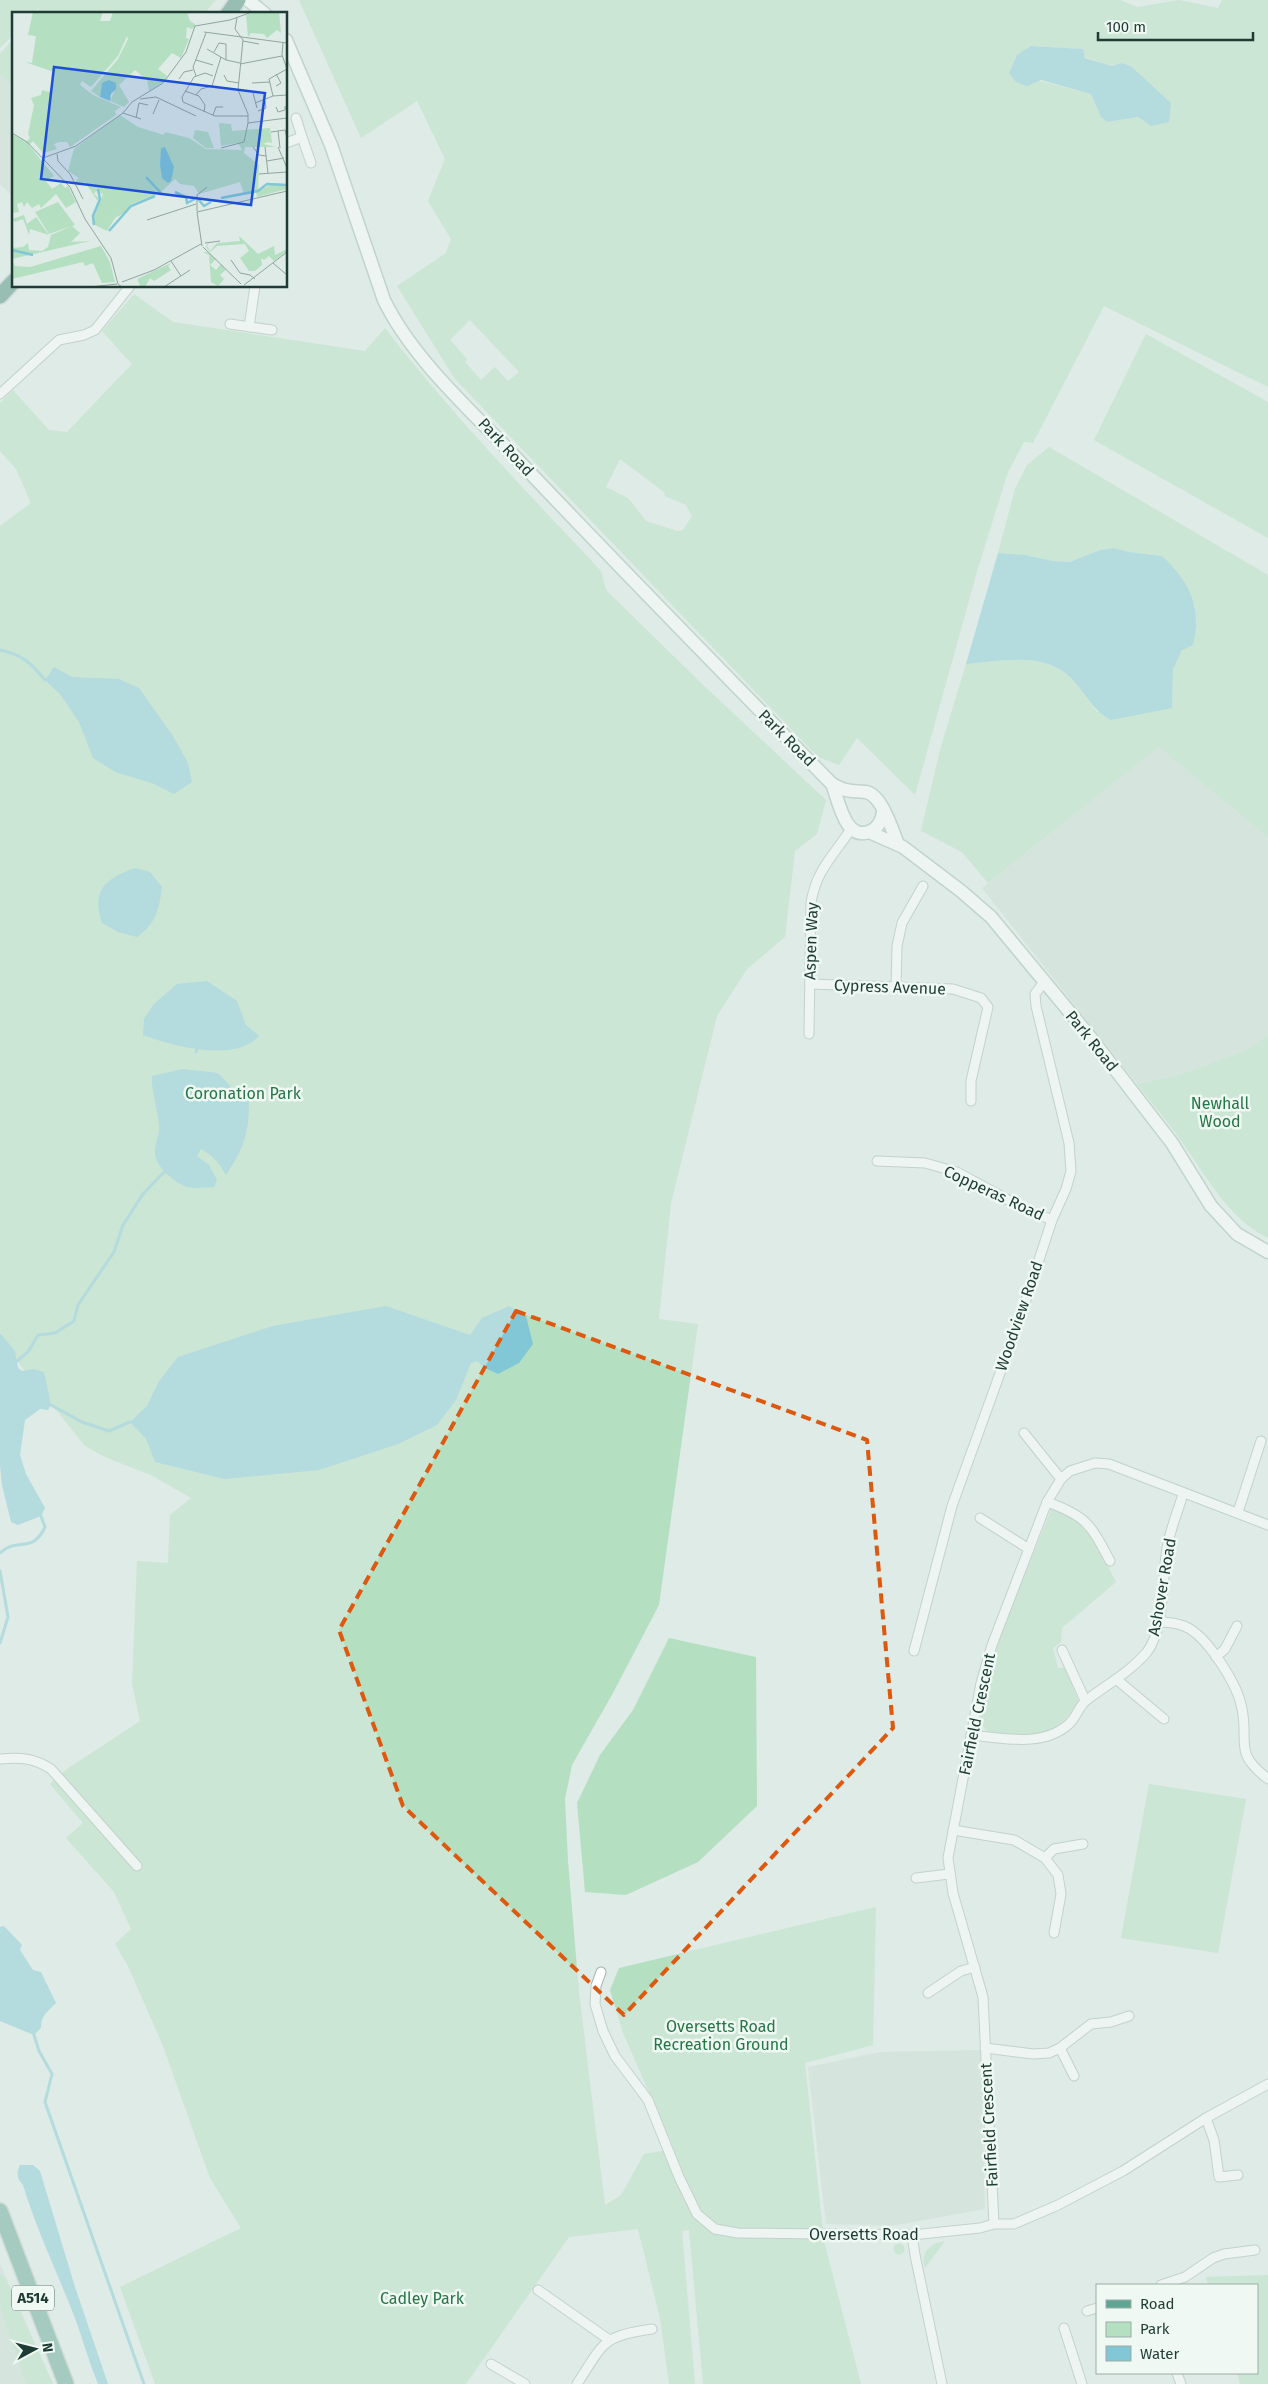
<svg xmlns="http://www.w3.org/2000/svg" width="1268" height="2384" font-family="'Fira Sans',sans-serif">
  <style>
    .built { fill: #ccdbd5 }
    .green { fill: #b5dfc1; fill-rule: evenodd }
    .water { fill: #81c7d6 }
    .lines { fill: none; stroke-linecap: round; stroke-linejoin: round }
    .stream { stroke: #81c7d6; stroke-width: 3 }
    .minor-casing { stroke: #a1b3ad; stroke-width: 11 }
    .secondary-casing { stroke: #9cb8ae; stroke-width: 15 }
    .primary-casing { stroke: #c0c8c6; stroke-width: 18 }
    .trunk-casing { stroke: #c0c8c6; stroke-width: 18 }
    .minor { stroke: #fff; stroke-width: 9 }
    .secondary { stroke: #fff; stroke-width: 12 }
    .primary { stroke: #5fa594; stroke-width: 15 }
    .trunk { stroke: #448879; stroke-width: 15 }
    .marked { fill: none; stroke: #de580e; stroke-width: 4; stroke-dasharray: 10 6; stroke-linejoin: round }
    .labels { text-anchor: middle; dominant-baseline: central; stroke-width: 5; stroke-linejoin: round; paint-order: stroke }
    .shield { fill: #eff8f3; stroke: #5d746e; stroke-width: 1 }
    .shield-label { font-size: 15px; font-weight: bold; fill: #1e3c35 }
    .street-label { font-size: 16px; fill: #1e3c35; stroke: #eff8f3 }
    .park-label { font-size: 16px; fill: #257646; stroke: #eff8f3 }
    .inset-river { fill: none; stroke: #81c7d6; stroke-width: 2.5 }
    .inset-road { fill: none; stroke: #91a59f; stroke-width: 1 }
    .view { fill: #1d4ed8; fill-opacity: 0.15; stroke: #1d4ed8; stroke-width: 2.5 }
    .inset-edge { fill: none; stroke: #1e3c35; stroke-width: 2.5 }
  </style>
  <rect width="100%" height="100%" fill="#deebe6"/>
  <g class="built">
    <polygon points="0,74 14,86 14,97 10,102 14,106 14,197 0,184"/>
    <polygon points="1159,747 1268,837 1268,1034 1252,1048 1179,1075 1137,1084 982,888"/>
    <polygon points="981,2050 985,2209 891,2226 826,2224 808,2067 880,2052"/>
    <polygon points="0,2264 53,2384 0,2384"/>
  </g>
  <g class="green">
    <polygon points="0,0 216,0 204,14 35,14 41,6 33,14 14,14 14,34 0,48"/>
    <path d="M299 0H1120L1137 7 1179 0 1218 8 1222 0H1268V387L1104 306 1033 443 1024 442 1008 472 978 568 915 795 857 738 839 765 818 757 455 379 397 286 446 253 451 239 428 201 445 159 417 101 361 138ZM1031 46 1083 49 1085 57 1112 66 1122 63 1131 66 1171 103 1151 126 1138 117 1107 122 1101 117 1091 94 1009 73 1017 55ZM470 320 519 372 508 381 495 367 481 380 465 362 467 359 450 340ZM620 459 664 492 665 496 686 505 692 516 683 530 677 531 646 521 628 498 606 487Z"/>
    <polygon points="14,38 14,86 0,74 0,54"/>
    <path d="M134 294 173 322 365 351 385 328C451 414 527 492 601 571L606 590 701 683 826 800 817 834 795 851 785 937 747 969 717 1016 671 1203 659 1319 698 1324 659 1605 613 1693 572 1765 565 1799 568 1861 579 1992 605 2205 621 2195 644 2154 674 2149 623 2033 610 1990 619 1968 876 1907 873 2045 805 2063 824 2241 861 2384H703L689 2230 682 2231 695 2384H669L660 2318 638 2229 569 2237 466 2384H155L120 2287 241 2228 210 2178 163 2046 128 1966 115 1944 131 1929 114 1892 66 1838 83 1823 50 1784 67 1769 140 1721 132 1684 137 1561 168 1563 170 1515 191 1498 153 1476 105 1457 85 1446 21 1366 0 1332V526L31 503 16 469 0 451V403L13 390 49 430 67 432 132 364 102 331Z"/>
    <polygon points="1146,334 1268,402 1268,538 1094,440"/>
    <path d="M1049 447 1268 575V837L1159 747 988 883 962 852 921 831 940 750 966 664C1001 661 1043 651 1071 678 1081 688 1089 701 1097 712L1172 708 1173 669 1182 650 1195 607 1185 583 1162 556 1129 552 1114 548 1100 550 1070 562 1053 561 1025 555 998 553 1015 489 1027 465Z"/>
    <path d="M1268 1034V1238C1228 1218 1207 1177 1182 1142 1168 1122 1152 1103 1137 1084L1179 1075 1252 1048Z"/>
    <path d="M1052 1507 1073 1516 1089 1530 1116 1582 1062 1628 1061 1642 1053 1648 1058 1668 1066 1667 1079 1703C1050 1742 1030 1736 988 1732L980 1723 993 1655Z"/>
    <polygon points="669,1638 756,1657 757,1806 698,1862 626,1895 585,1892 577,1803 600,1755 633,1710"/>
    <polygon points="1149,1784 1246,1799 1218,1953 1121,1938"/>
    <path d="M945 2241 925 2268C920 2252 930 2243 945 2241Z"/>
    <circle cx="899" cy="2249" r="5.5"/>
    <polygon points="0,2275 4,2276 53,2384 26,2384 0,2307"/>
    <polygon points="1268,2275 1268,2384 1240,2384 1237,2373 1257,2373 1257,2285 1208,2285 1206,2277"/>
  </g>
  <g class="water">
    <polygon points="1031,46 1083,49 1085,58 1112,66 1122,63 1131,66 1171,103 1169,122 1151,126 1138,117 1107,122 1101,117 1091,94 1041,80 1027,86 1016,82 1009,73 1017,55"/>
    <path d="M1114 548 1129 552 1162 556C1190 582 1202 607 1193 645L1182 650 1173 669 1172 708 1111 720C1090 708 1087 694 1071 678 1044 651 1000 661 966 664L998 553 1025 555 1053 561 1070 562 1100 550Z"/>
    <polygon points="54,667 72,677 119,679 139,688 173,736 188,763 192,782 174,794 152,783 115,772 93,758 79,722 60,694 45,680"/>
    <path d="M135 868 150 872 162 887C159 910 156 923 137 937L118 932 102 923C91 890 105 879 135 868Z"/>
    <path d="M207 981 237 1001 246 1025 259 1036C235 1063 172 1046 143 1035L144 1019 154 1004 177 984Z"/>
    <path d="M183 1069 218 1073 233 1089 249 1095C249 1132 246 1145 226 1175 220 1164 213 1155 201 1149L197 1156 209 1165 217 1180 214 1187C206 1187 194 1189 187 1187 174 1182 154 1166 155 1151 155 1142 160 1135 159 1125 158 1108 151 1092 152 1076Z"/>
    <polygon points="386,1306 470,1335 482,1318 509,1306 526,1316 533,1344 519,1363 498,1374 485,1368 477,1361 471,1363 456,1400 437,1425 398,1444 319,1470 225,1479 155,1462 146,1439 130,1422 147,1406 159,1381 178,1357 273,1326"/>
    <polygon points="0,1333 15,1351 18,1368 22,1371 33,1369 44,1372 51,1405 48,1410 40,1409 25,1420 20,1455 26,1474 45,1508 41,1516 18,1525 11,1522 2,1485 0,1465"/>
    <path d="M4 1926 22 1945 20 1950 33 1970 41 1972 56 2003C48 2011 41 2015 41 2028L34 2035 0 2021V1927Z"/>
    <path d="M20 2165H33L40 2171 75 2287 108 2384H98C89 2362 83 2340 75 2318 58 2274 37 2231 23 2185 17 2178 16 2174 20 2165Z"/>
  </g>
  <g class="lines">
    <g class="stream">
      <path d="M0 650C23 655 31 663 45 680"/>
      <polyline points="196,1052 197,1049"/>
      <polyline points="17,1361 28,1352 38,1335 55,1333 74,1321 78,1305 114,1252 123,1225 143,1194 165,1171"/>
      <polyline points="51,1405 82,1422 109,1431 130,1422"/>
      <path d="M0 1553C18 1536 32 1555 45 1527L41 1516"/>
      <polyline points="0,1571 8,1617 0,1643"/>
      <polyline points="34,2035 39,2051 52,2074 45,2102 144,2384"/>
    </g>
    <g class="minor-casing">
      <g id="minor">
        <polyline points="296,118 302,137"/>
        <polyline points="286,143 302,137 311,163"/>
        <polyline points="230,324 272,330"/>
        <polyline points="249,327 255,286"/>
        <polyline points="0,394 59,340 84,335 95,330 130,286"/>
        <polyline points="810,984 953,989 981,998 988,1007 971,1081 971,1101"/>
        <polyline points="896,987 897,946 902,923 923,886"/>
        <path d="M809 1034 811 903C816 870 834 855 851 829"/>
        <polyline points="877,1161 925,1163 957,1172 1021,1207 1052,1220"/>
        <polyline points="1024,1433 1061,1479"/>
        <path d="M1047 1502C1087 1516 1091 1525 1110 1561"/>
        <polyline points="1238,1512 1261,1441"/>
        <polyline points="980,1518 1029,1549"/>
        <path d="M1158 1622C1167 1622 1176 1623 1184 1626 1207 1635 1238 1685 1242 1709 1249 1744 1233 1752 1268 1779"/>
        <polyline points="1062,1650 1085,1700"/>
        <polyline points="914,1651 952,1506 1020,1318 1052,1220 1066,1189 1071,1171 1069,1143 1036,1006 1035,994 1044,982"/>
        <polyline points="1216,1657 1225,1649 1237,1626"/>
        <polyline points="1116,1679 1164,1719"/>
        <path d="M971 1735C1003 1738 1044 1748 1070 1723 1077 1716 1079 1705 1088 1699 1108 1684 1131 1671 1147 1652 1165 1629 1162 1576 1167 1548 1170 1530 1178 1511 1183 1494"/>
        <path d="M0 1759C20 1757 34 1758 51 1769L137 1866"/>
        <polyline points="953,1830 1014,1840 1045,1858 1058,1875 1061,1894 1054,1933"/>
        <polyline points="1045,1858 1054,1849 1083,1844"/>
        <polyline points="916,1878 949,1874"/>
        <polyline points="601,1972 596,1986 595,2004 603,2031 615,2056 648,2100 679,2177 697,2214 715,2229 738,2233 912,2235 980,2228 994,2224 1014,2224 1058,2205 1123,2171 1206,2118 1268,2084"/>
        <polyline points="928,1993 961,1971 975,1967"/>
        <polyline points="985,2048 1033,2054 1049,2053 1060,2048 1091,2024 1111,2022 1129,2016"/>
        <polyline points="1060,2048 1074,2076"/>
        <polyline points="1206,2118 1214,2140 1219,2177 1238,2175"/>
        <polyline points="994,2224 983,1997 953,1893 948,1858 981,1683 992,1645 1047,1502 1061,1479 1070,1471 1095,1463 1109,1464 1268,1525"/>
        <polyline points="912,2235 915,2255 942,2384"/>
        <polyline points="1161,2285 1185,2277 1213,2258 1224,2254 1255,2250"/>
        <polyline points="538,2290 608,2339"/>
        <polyline points="1087,2311 1097,2308"/>
        <polyline points="1064,2328 1082,2384"/>
        <polyline points="491,2364 525,2384"/>
        <polyline points="1177,2373 1181,2384"/>
        <path d="M577 2384C604 2343 601 2336 652 2329"/>
      </g>
    </g>
    <g class="secondary-casing">
      <g id="secondary">
        <polyline points="248,0 265,14"/>
        <path d="M286 40 331 145 384 300C413 360 473 412 519 461 622 570 727 677 832 784 849 793 849 790 866 792 882 795 892 830 898 844"/>
        <path d="M832 784C839 801 845 843 871 831 879 827 882 820 883 812"/>
        <polyline points="869,832 903,847 961,891 991,917 1087,1033 1172,1143 1211,1206 1237,1234 1268,1252"/>
      </g>
    </g>
    <g class="primary-casing">
      <polyline id="primary" points="0,2211 66,2384"/>
    </g>
    <g class="trunk-casing">
      <g id="trunk">
        <polyline points="228,14 238,0"/>
        <polyline points="0,296 14,281"/>
      </g>
    </g>
    <use href="#minor" class="minor"/>
    <use href="#secondary" class="secondary"/>
    <use href="#primary" class="primary"/>
    <use href="#trunk" class="trunk"/>
  </g>
  <path d="M0 0H1268V2384H0ZM516 1311 867 1440 893 1728 624 2015 403 1806 339 1630Z" fill="#deebe6" fill-opacity=".55" fill-rule="evenodd"/>
  <path class="marked" d="M516 1311 867 1440 893 1728 624 2015 403 1806 339 1630Z"/>
  <g class="labels">
    <rect class="shield" x="12" y="2285.5" width="42" height="25" rx="4"/>
    <g class="shield-label">
      <text x="33" y="2298">A514</text>
    </g>
    <g class="street-label">
      <text transform="translate(506 447) rotate(47)">Park Road</text>
      <text transform="translate(787 738) rotate(45)">Park Road</text>
      <text transform="translate(811 941) rotate(-88)">Aspen Way</text>
      <text transform="translate(890 987) rotate(2)">Cypress Avenue</text>
      <text transform="translate(1092 1041) rotate(51)">Park Road</text>
      <text transform="translate(994 1193) rotate(25)">Copperas Road</text>
      <text transform="translate(1019 1316) rotate(-71)">Woodview Road</text>
      <text transform="translate(1162 1587) rotate(-80)">Ashover Road</text>
      <text transform="translate(977 1714) rotate(-78)">Fairfield Crescent</text>
      <text transform="translate(989 2125) rotate(-93)">Fairfield Crescent</text>
      <text x="864" y="2234">Oversetts Road</text>
    </g>
    <g class="park-label">
      <text x="243" y="1093">Coronation Park</text>
      <text x="1220" y="1103">Newhall<tspan x="1220" dy="18">Wood</tspan></text>
      <text x="721" y="2026">Oversetts Road<tspan x="721" dy="18">Recreation Ground</tspan></text>
      <text x="422" y="2298">Cadley Park</text>
    </g>
  </g>
  <g transform="translate(12 12)">
    <rect width="275" height="275" fill="#deebe6"/>
    <path d="M21 0H91L88 9H98L101 0H175L178 9 184 13 180 17 175 15 174 26 177 27 169 46 160 41 146 57 155 64 151 70 137 79 135 68 123 58 107 73 117 90 112 95 98 89 103 78 98 69 90 71 88 85 79 79 106 47 116 27 115 24 106 44 79 75 70 69 68 73 81 83 109 95 103 99 104 103 58 135 55 130H47L42 132 45 137 31 141 21 129 17 133 42 164 34 169 40 177 49 171 53 176 56 174 64 190 54 196 44 182 29 196 27 192 20 196 15 190 12 195 10 190 5 192 7 200 0 201V122L14 130 18 126 16 122 22 93 19 86 29 83 30 78 38 80 42 60 13 50 20 51 24 24 16 23ZM242 0H267L269 21 265 18 255 26 252 22 239 21 236 25 234 3ZM108 103 126 115 152 123 153 120 177 126 194 137 230 138 226 131 209 134 207 111 219 112 220 119 258 116 260 131 256 130 251 132 264 135H233L232 141 247 153 246 179 263 171 273 173 275 177 245 185 244 179 232 182 228 170 187 182 182 174 168 172 163 167 149 180 119 192 116 199 103 206 95 219 83 213 82 206 91 182 84 179 82 182 88 187 85 188 73 170 66 174 63 170 67 166 56 159 62 137ZM183 118 196 120 202 136H194L181 126ZM46 190 63 213 37 222 23 200ZM12 203 15 212 24 205 37 223 18 217 17 223 11 207 3 210 0 207ZM60 214 68 221 59 230 78 229 0 247V236L11 235 16 231 17 238 30 239 36 235 39 223ZM227 224 246 242 262 234 263 243 275 237V239L262 249 257 244 252 248 249 246 250 253 243 259H237L228 246 237 239 233 232 205 234 198 240 194 235 195 232 197 231 195 234 198 239 205 231 228 229ZM89 234 98 250 103 270 90 271 81 251 73 254 71 250 0 267V249L3 254 18 255ZM191 240H195L204 247 198 253 204 258 209 252 214 258 208 263 212 267 206 274 199 270 197 243ZM159 251 156 254 159 258 142 269 138 266 133 275H129L125 267Z" fill="#b5dfc1"/>
    <path d="M97 68 104 71V77L99 82 98 89 88 85 90 71ZM153 135 162 155 159 169 156 171 150 166 148 153 149 136Z" fill="#81c7d6"/>
    <path class="inset-river" d="M134 165 149 181M163 180 174 185 175 191 183 187M209 186 246 179 255 172 275 173M186 187 192 194 199 190M82 213 81 204 88 187 86 177M97 219 119 194 143 184M0 238 21 243"/>
    <path class="inset-road" d="M192 20 275 31M231 29 247 32M271 30 270 43 275 57M195 37 214 48 228 51M202 40 207 31 214 32V48M184 48 201 53M228 52 270 44M275 57 257 67 261 84 275 83M212 63 215 69 227 71M184 64 181 55 194 21M201 64 193 61 182 65 170 85 171 90 203 104H236M167 67 172 60 181 58M240 71 258 70M264 74 269 71 264 62M173 79 187 84 193 93 192 100M241 81 245 96M184 83 189 77 200 74 209 45M128 87 144 85 184 104M243 91 261 84M264 95 266 100 273 98V94M246 99 254 96 253 89M111 101 129 107M141 102 147 88M201 103 204 95H211M124 106 127 91 136 93M236 111 275 106M266 119 268 136M259 120 273 118 275 126M0 121 15 130 58 175 73 207 99 246 106 272 110 275M241 135 247 143 254 144M253 135 256 161M266 135 275 156M209 136 232 130 236 111V102L226 78 231 28 223 17 225 6M45 142 46 149 58 162 71 187M31 146 64 134 111 101 120 90 151 71 174 40 183 14 218 8 240 0M255 149 272 146M247 162 275 160M185 199V183L195 175M135 208 184 192M193 231 208 229M190 234 185 200 275 179M191 235 229 272M219 248 228 261 238 263 243 267M159 249 169 264M261 251 275 263M110 270 142 258 189 232M232 273 275 240M78 275 105 272M152 275 178 258"/>
    <path class="view" d="M42 55 253 81 239 193 29 167Z"/>
    <rect width="275" height="275" class="inset-edge"/>
  </g>
  <rect x="1096" y="2284" width="162" height="90" fill="#eff8f3" stroke="#9bada7"/>
  <rect x="1106" y="2300" width="25" height="8" fill="#5fa594" stroke="#9bada7"/>
  <text x="1140" y="2309" font-size="15" fill="#1e3c35">Road</text>
  <rect x="1106" y="2322" width="25" height="15" fill="#b5dfc1" stroke="#9bada7"/>
  <text x="1140" y="2334" font-size="15" fill="#1e3c35">Park</text>
  <rect x="1106" y="2346" width="25" height="15" fill="#81c7d6" stroke="#9bada7"/>
  <text x="1140" y="2359" font-size="15" fill="#1e3c35">Water</text>
  <g transform="translate(35 2349) rotate(83)" stroke="#eff8f3" stroke-width="4" paint-order="stroke">
  <path d="M0-4L9 19L0 12L-9 19Z" fill="#1e3c35"/>
  <text y="-8" font-size="14" font-weight="bold" text-anchor="middle" fill="#1e3c35">N</text>
  </g>
  <path d="M1098 32v8h155v-8" fill="none" stroke="#1e3c35" stroke-width="2.5"/>
  <text x="1106" y="32" font-size="15" fill="#1e3c35" stroke="#eff8f3" stroke-width="4" paint-order="stroke">100 m</text>
</svg>
